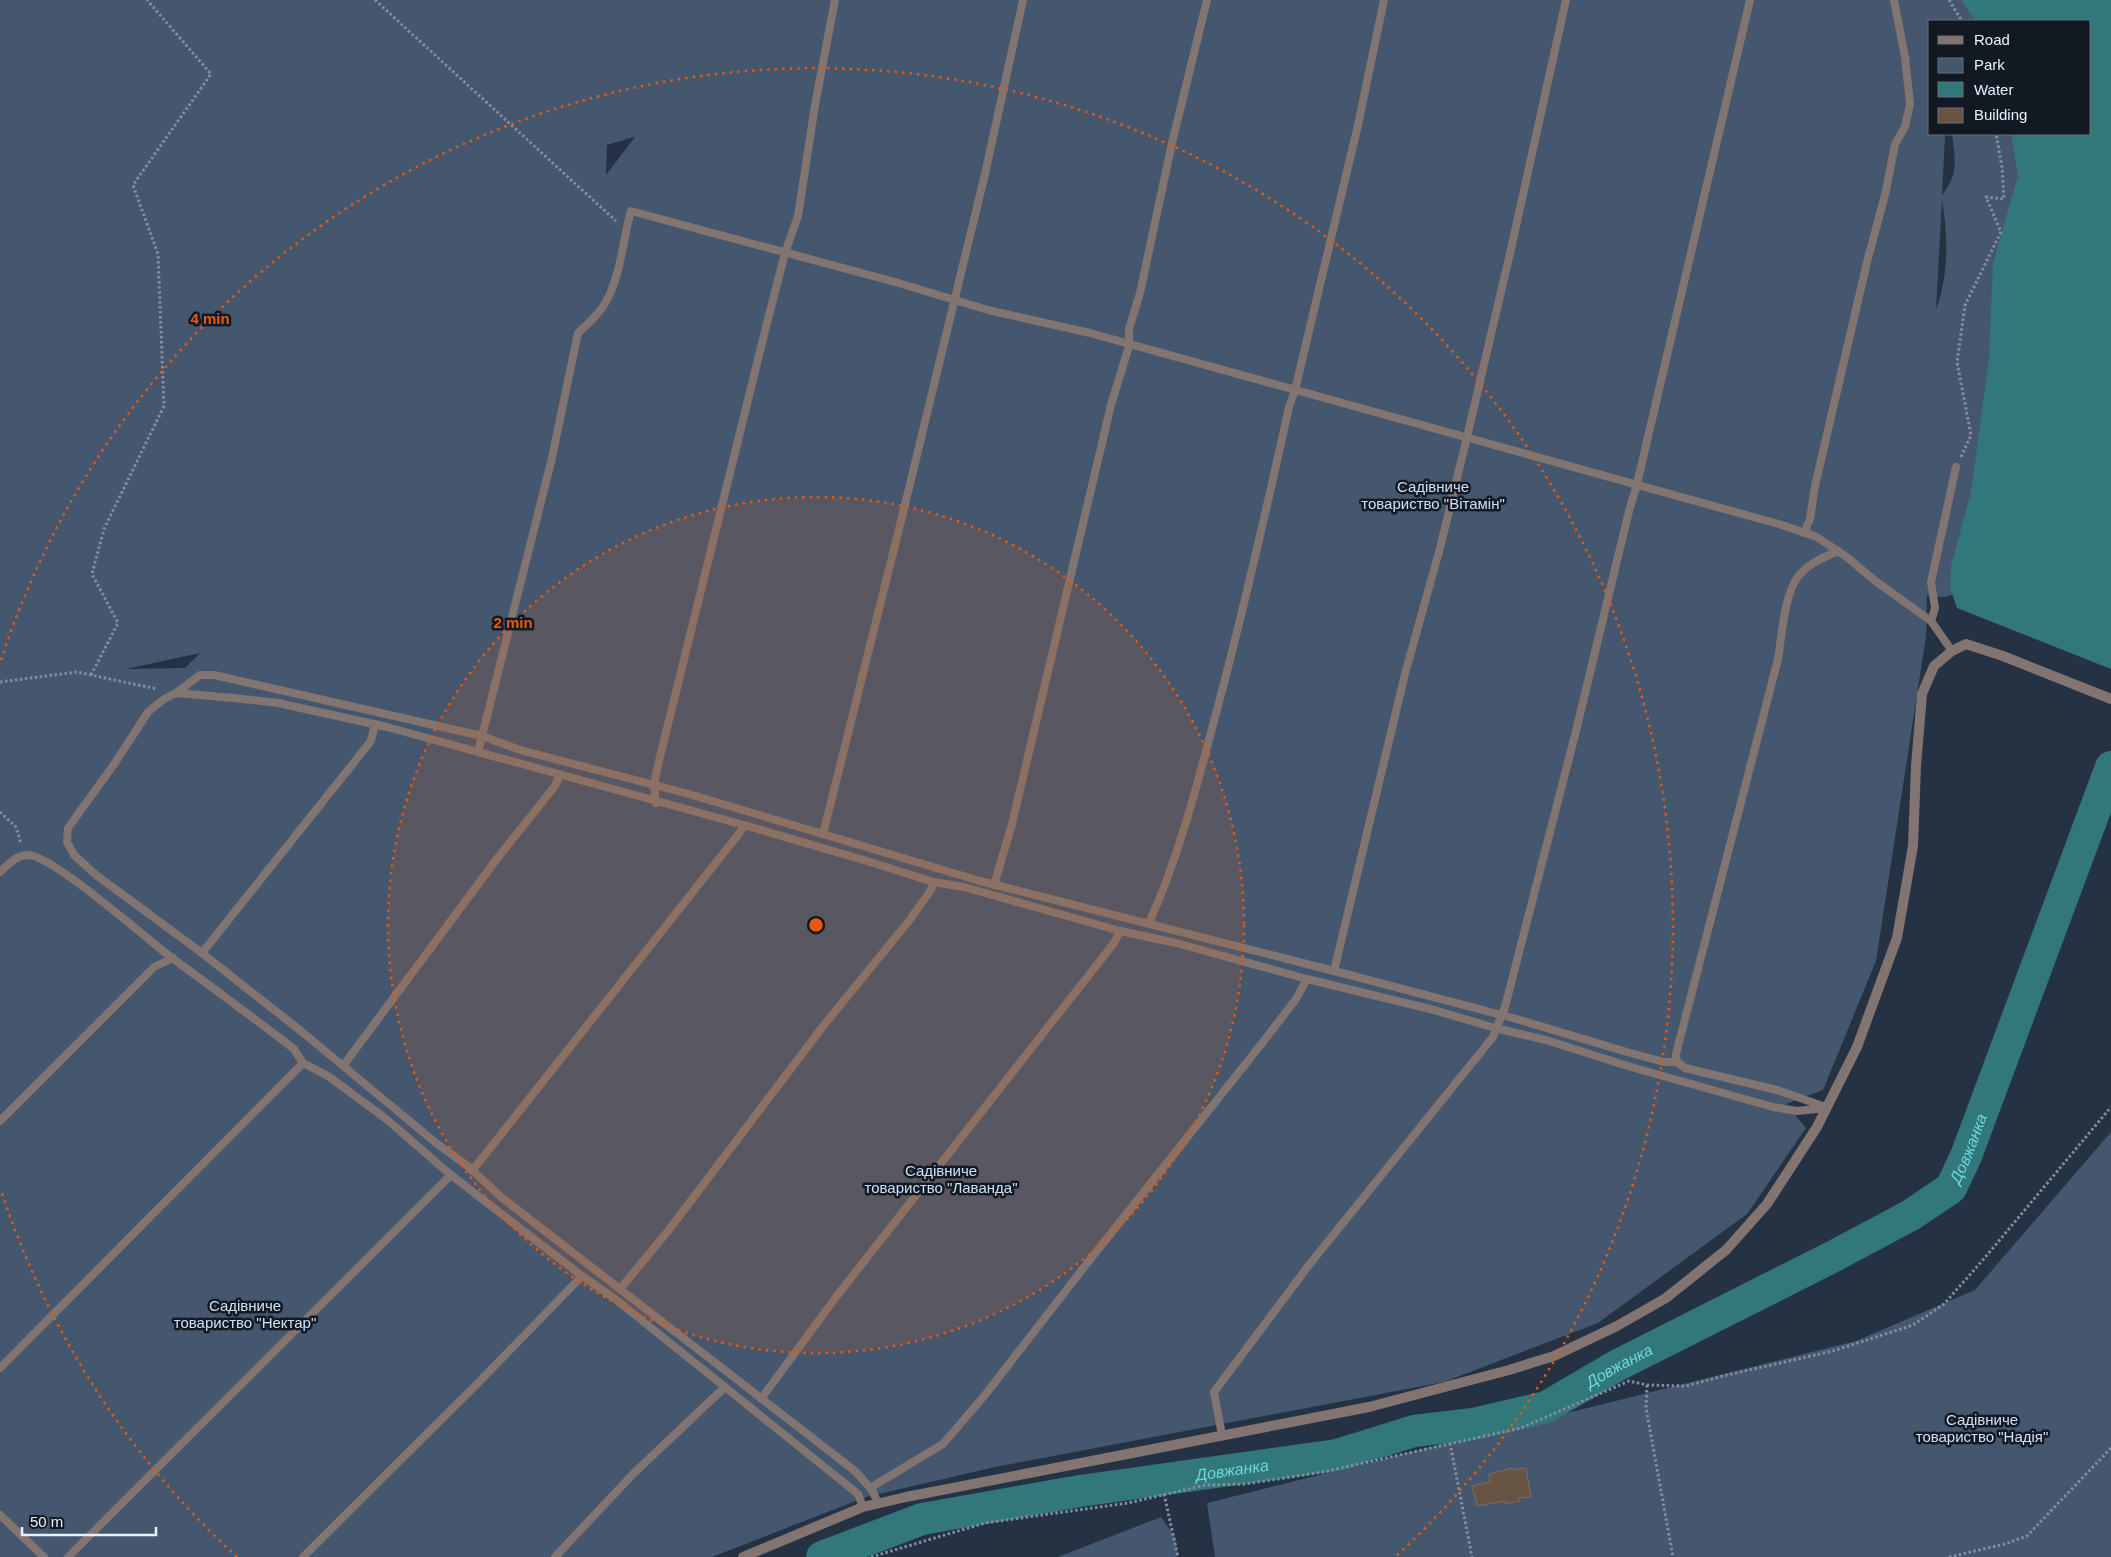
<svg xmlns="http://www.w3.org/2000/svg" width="2111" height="1557" font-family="Helvetica,sans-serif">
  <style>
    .green { fill: #45576f; fill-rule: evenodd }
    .water { fill: #327779 }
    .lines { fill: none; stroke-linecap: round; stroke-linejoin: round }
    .river { stroke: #327779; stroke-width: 32 }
    .building { fill: #685443; stroke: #826c5b }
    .path { stroke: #828d9d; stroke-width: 3; stroke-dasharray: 2.5 2.5; stroke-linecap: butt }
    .lane { stroke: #817471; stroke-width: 8 }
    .street { stroke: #817471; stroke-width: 10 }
    .ring { fill: none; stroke: #e8590c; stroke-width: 2.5; stroke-dasharray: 2.5 5 }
    .labels { text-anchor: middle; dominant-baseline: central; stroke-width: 5; stroke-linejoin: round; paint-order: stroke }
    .park-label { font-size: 15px; fill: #cde0f9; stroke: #131922 }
    .water-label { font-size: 16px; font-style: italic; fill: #6dd8db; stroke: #131922 }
    .centre { fill: #e8590c; stroke: #131922; stroke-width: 2.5 }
    .ring-label { font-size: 15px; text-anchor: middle; font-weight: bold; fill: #e8590c; stroke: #131922; stroke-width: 5; stroke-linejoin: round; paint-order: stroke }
  </style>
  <rect width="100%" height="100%" fill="#243244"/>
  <g class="green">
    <path d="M0 0H2005L2008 21H1930V134H1945L1942 195C1959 174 1955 159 1952 134H2026L1960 589C1950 599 1940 598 1927 595L1926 636 1876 961 1823 1090 1786 1104 1806 1128 1747 1214 1598 1323 1444 1382 995 1467 866 1497 712 1557H0ZM634 137H635L606 175 607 145ZM1942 200C1948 235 1949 276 1936 309ZM200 653 185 668 126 669Z"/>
    <polygon points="2111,1132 2111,1557 1215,1557 1207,1503 1856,1341 1975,1290"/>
    <polygon points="1161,1517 1175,1537 1178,1557 1058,1557"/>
  </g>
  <polygon class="water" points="1961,0 2111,0 2111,669 1957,608 1950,588 1951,566 1971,492 1989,358 1993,263 2018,176 2011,134 2090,134 2090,21 1976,21"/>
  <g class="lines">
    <path class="river" id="s1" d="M822 1557 922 1519 1080 1491 1337 1455 1414 1431 1473 1424 1546 1407 1618 1365 1834 1256 1911 1215 1951 1188 1966 1156 2111 767"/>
  </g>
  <polygon class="building" points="1513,1468 1513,1470 1526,1468 1531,1497 1519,1498 1520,1501 1505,1504 1505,1501 1477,1506 1472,1486 1490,1482 1489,1474"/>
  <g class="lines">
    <g class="path">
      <polyline points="375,0 616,221"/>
      <polyline points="1949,0 1962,21"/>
      <polyline points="1961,457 1971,435 1957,362 1965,305 2001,232 1986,197 2004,199 2002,167 1996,134"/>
      <polyline points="91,675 118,623 92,574 104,529 164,406 158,254 133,185 211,74 147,0"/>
      <polyline points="0,682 77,672 157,689"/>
      <polyline points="0,812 16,827 21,843"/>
      <polyline points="1647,1385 1646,1408 1673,1557"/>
      <polyline points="1450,1443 1472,1557"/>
      <polyline points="1164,1494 1178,1557"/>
      <polyline points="871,1557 985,1523 1128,1503 1206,1485 1245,1484 1323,1472 1521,1428 1629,1381 1647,1385 1686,1386 1727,1375 1833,1351 1913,1325 1944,1304 1982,1261 2111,1107"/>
      <polyline points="1949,1557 2005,1544 2027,1536 2111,1448"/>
    </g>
    <g class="lane">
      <polyline points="1804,533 1810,519 1815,486 1867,262 1886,191 1895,144 1905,127 1910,104 1905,57 1894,0"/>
      <polyline points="1931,621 1935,608 1931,582 1956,467"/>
      <polyline points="176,693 200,675 214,675 482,736 520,750 689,794 980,881 1342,973 1513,1018 1627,1052 1664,1062 1677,1062"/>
      <path d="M478 752 551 462 578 333C589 323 601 312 608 298 621 272 623 239 631 211L895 282 988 310 1090 333 1782 525 1817 537 1848 558 1874 580 1931 621 1952 651"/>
      <polyline points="656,803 654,786 657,769 764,335 785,253 798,216 815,105 835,0"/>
      <polyline points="823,834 901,521 985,174 1023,0"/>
      <path d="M0 872C8 865 16 855 28 855 52 855 147 939 172 958 213 988 254 1018 294 1049L303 1063 328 1076 385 1118 451 1175 582 1276 478 1383 303 1557"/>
      <polyline points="994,885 1012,824 1111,405 1129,346 1129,329 1140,293 1172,143 1207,0"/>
      <path d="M1149 923C1178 859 1196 789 1214 721 1242 617 1266 512 1289 407L1295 390 1358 125 1384 0"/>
      <polyline points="202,953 371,741 375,724"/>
      <polyline points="1334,971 1405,674 1440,548 1467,437 1511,249 1566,0"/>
      <polyline points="343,1066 496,860 555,786 560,775"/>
      <path d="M1823 1106 1777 1090 1685 1068 1677 1062 1676 1054 1778 659C1782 636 1784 590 1801 573 1811 562 1825 557 1838 551"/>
      <polyline points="0,1121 154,967 173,958"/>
      <polyline points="472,1171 741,831 744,825"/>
      <polyline points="582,1276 614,1298 858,1494 863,1507"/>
      <polyline points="620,1289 668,1231 824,1025 908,922 931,890 933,882"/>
      <polyline points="0,1368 303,1063"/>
      <polyline points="761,1399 836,1297 1114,943 1120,931"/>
      <polyline points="1222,1435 1214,1392 1309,1265 1493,1037 1505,1007 1576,731 1629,511 1637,484 1750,0"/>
      <polyline points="870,1488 943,1444 985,1395 1081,1271 1263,1042 1296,999 1307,979"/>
      <polyline points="878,1503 872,1490 855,1471 501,1197 469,1167 436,1143 301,1031 202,953 96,875 74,855 67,842 68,828 115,763 148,712 164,699 176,693 233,698 278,703 387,727 744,825 877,864 933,882 964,887 1120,931 1176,943 1307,979 1434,1010 1495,1028 1546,1040 1631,1067 1773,1107 1797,1111 1826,1108"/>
      <polyline points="0,1515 44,1557"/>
      <polyline points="68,1557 451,1175"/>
      <polyline points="555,1557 634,1473 725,1387"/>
    </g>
    <polyline class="street" points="743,1557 863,1507 906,1497 1369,1407 1509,1370 1554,1356 1617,1326 1666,1298 1726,1250 1767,1204 1817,1127 1857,1047 1897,938 1913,846 1916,766 1922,694 1934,666 1952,651 1966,644 2003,656 2111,699"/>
  </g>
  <circle cx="816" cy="925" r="428" fill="#e8590c" fill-opacity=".12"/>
  <g class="ring">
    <circle cx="816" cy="925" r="428"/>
    <path d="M237 1557A857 857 0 0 1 1 1190M1 660A857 857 0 1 1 1395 1557"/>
  </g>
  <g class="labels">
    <g class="park-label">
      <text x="1433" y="486">Садівниче<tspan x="1433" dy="17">товариство "Вітамін"</tspan></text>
      <text x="941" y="1170">Садівниче<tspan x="941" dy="17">товариство "Лаванда"</tspan></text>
      <text x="245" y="1305">Садівниче<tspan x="245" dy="17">товариство "Нектар"</tspan></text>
      <text x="1982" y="1419">Садівниче<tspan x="1982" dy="17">товариство "Надія"</tspan></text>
    </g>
    <g class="water-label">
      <text stroke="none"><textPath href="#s1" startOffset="1246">Довжанка</textPath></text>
      <text stroke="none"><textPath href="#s1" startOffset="826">Довжанка</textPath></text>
      <text stroke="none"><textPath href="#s1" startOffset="421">Довжанка</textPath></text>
    </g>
  </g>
  <circle cx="816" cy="925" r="8" class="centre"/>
  <g class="ring-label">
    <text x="210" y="324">4 min</text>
    <text x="513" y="628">2 min</text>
  </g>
  <rect x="1928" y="20" width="162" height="115" fill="#131922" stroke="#686f7a"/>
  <rect x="1938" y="36" width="25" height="8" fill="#817471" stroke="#686f7a"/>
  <text x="1974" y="45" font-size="15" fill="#e8f1fd">Road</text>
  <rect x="1938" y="58" width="25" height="15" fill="#45576f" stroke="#686f7a"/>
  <text x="1974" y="70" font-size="15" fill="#e8f1fd">Park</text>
  <rect x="1938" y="82" width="25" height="15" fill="#327779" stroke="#686f7a"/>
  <text x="1974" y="95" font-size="15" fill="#e8f1fd">Water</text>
  <rect x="1938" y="108" width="25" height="15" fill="#685443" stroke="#686f7a"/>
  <text x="1974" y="120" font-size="15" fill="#e8f1fd">Building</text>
  <path d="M22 1527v8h134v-8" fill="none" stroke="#e8f1fd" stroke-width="2.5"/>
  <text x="30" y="1527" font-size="15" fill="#e8f1fd" stroke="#131922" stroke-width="4" paint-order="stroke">50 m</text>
</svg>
